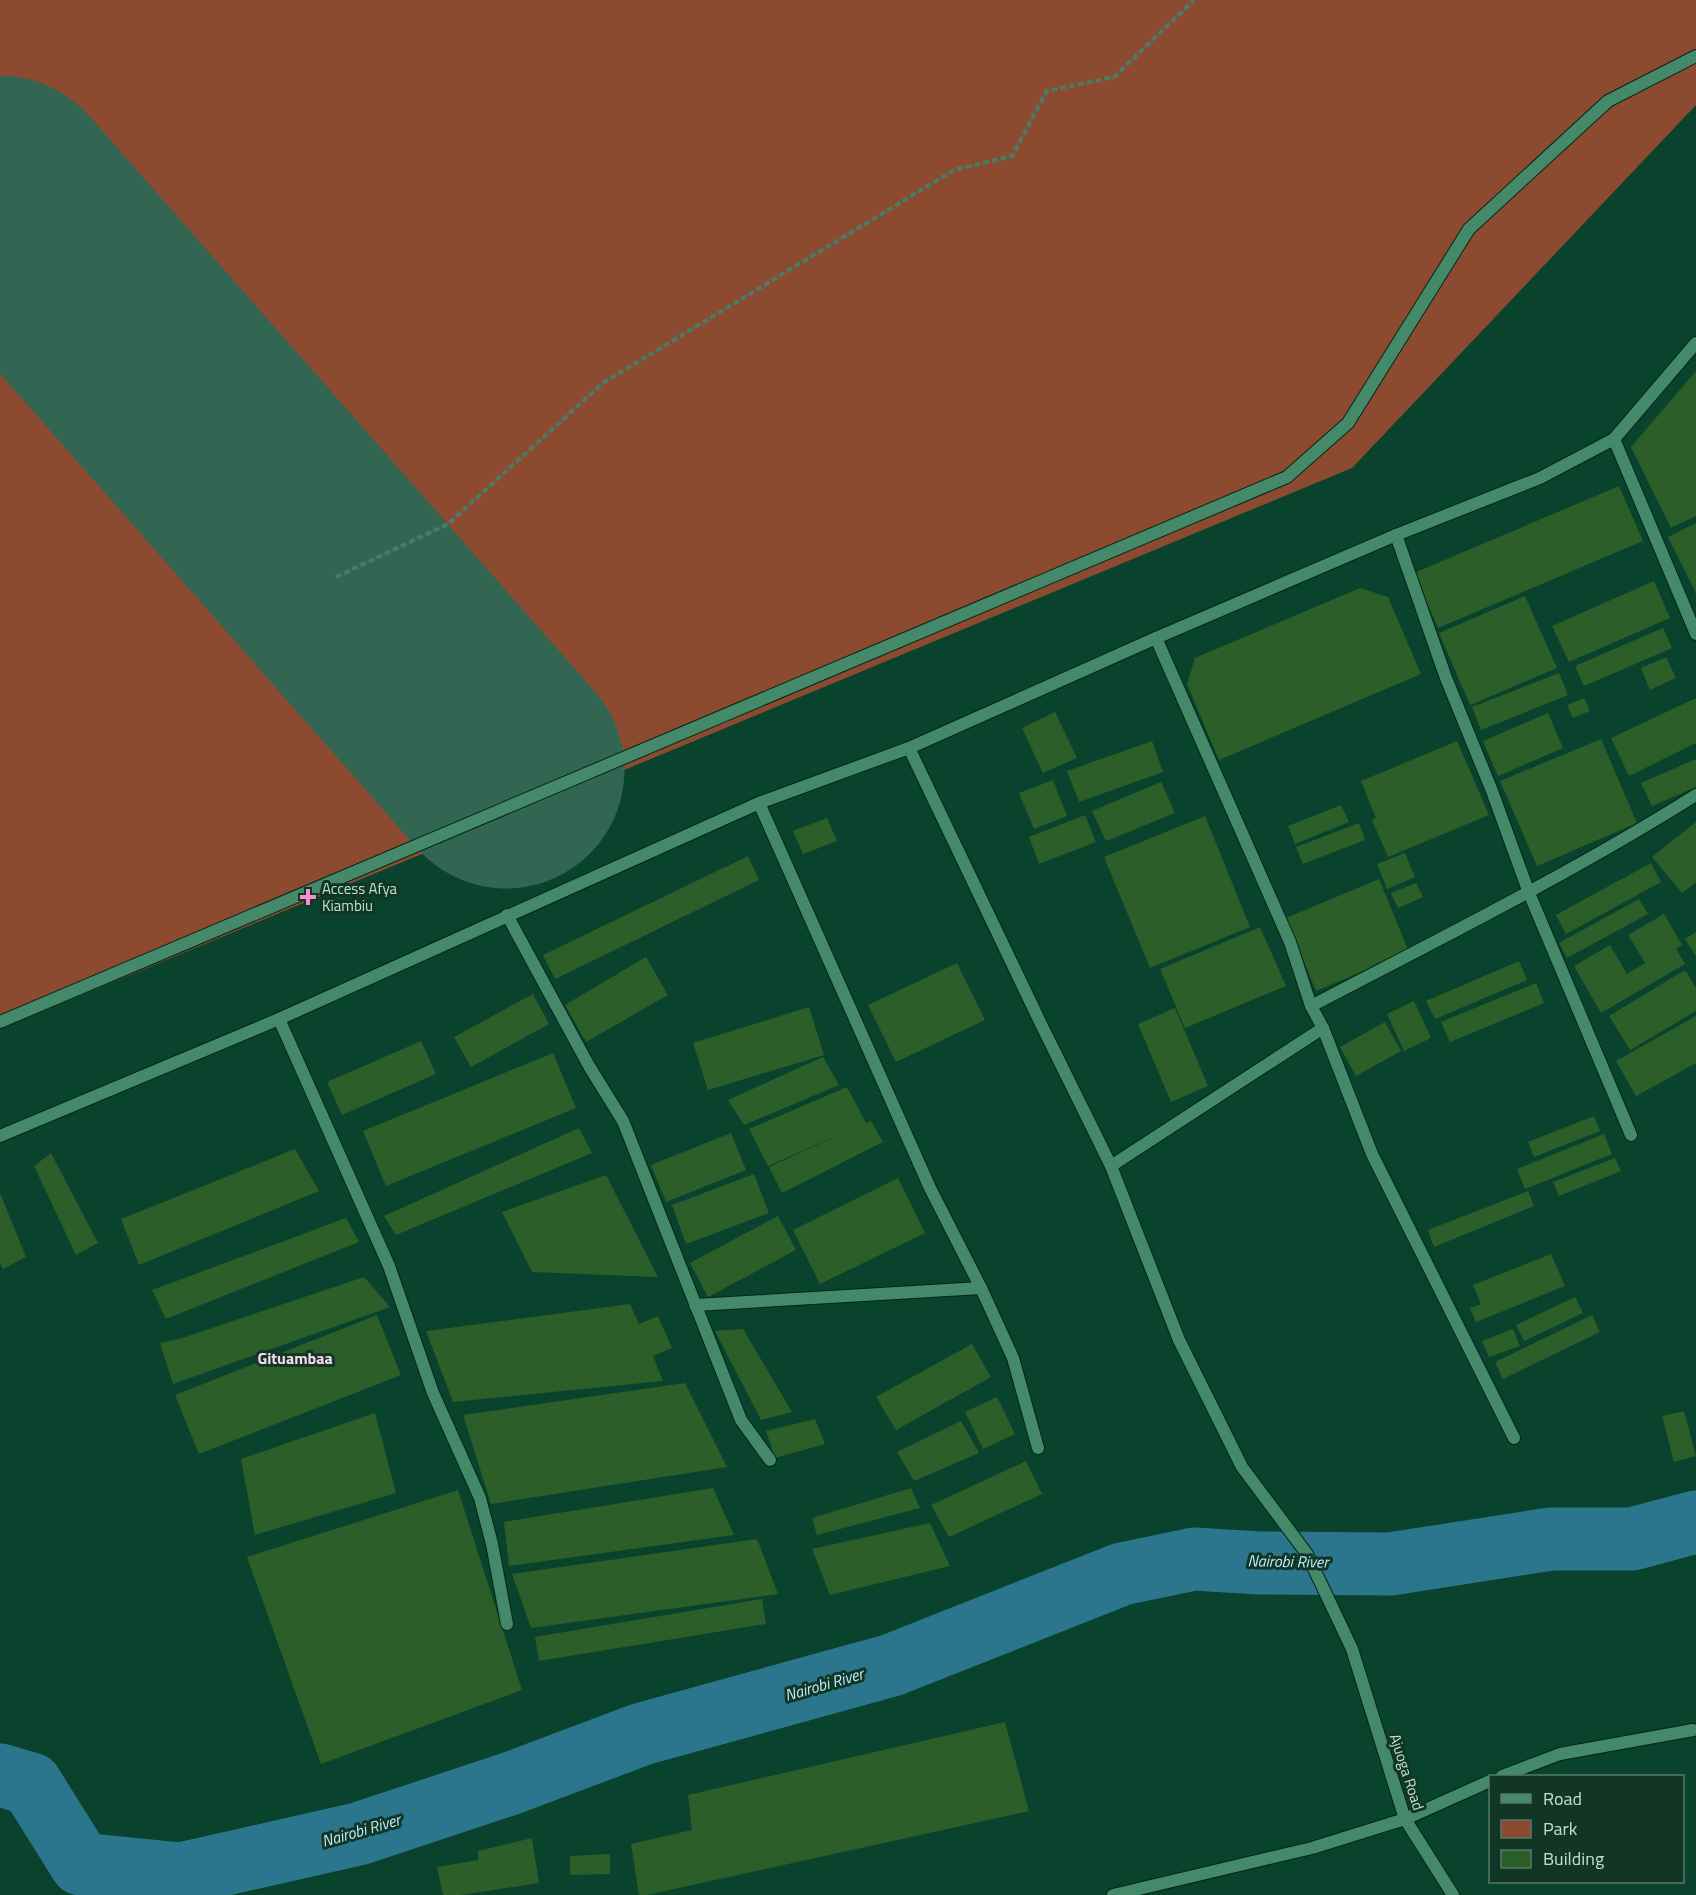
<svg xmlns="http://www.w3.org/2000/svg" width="1696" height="1895" font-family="'Titillium Web',sans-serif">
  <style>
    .green { fill: #8c4b30 }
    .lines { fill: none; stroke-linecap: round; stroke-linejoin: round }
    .river { stroke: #2c768d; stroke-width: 63 }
    .runway { stroke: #326652; stroke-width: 237 }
    .building { fill: #2b5e28 }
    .service-casing { stroke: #012718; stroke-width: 14 }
    .minor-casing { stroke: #012718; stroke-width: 14 }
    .path { stroke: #4a7b66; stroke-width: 4; stroke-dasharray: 6 3; stroke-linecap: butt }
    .service { stroke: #448969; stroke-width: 12 }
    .minor { stroke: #448969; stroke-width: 12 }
    .poi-dot { fill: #f690d1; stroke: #113626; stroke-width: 2 }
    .labels { text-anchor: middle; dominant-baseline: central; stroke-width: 6; stroke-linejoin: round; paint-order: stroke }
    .poi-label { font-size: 15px; fill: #bee0ce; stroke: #113626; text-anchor: start }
    .street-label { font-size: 15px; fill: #bee0ce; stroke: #113626 }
    .neighbourhood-label { font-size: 16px; font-weight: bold; fill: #f7d9ea; stroke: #113626 }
    .water-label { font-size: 16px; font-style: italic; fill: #beecfd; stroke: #113626 }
  </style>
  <rect width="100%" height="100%" fill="#0a432d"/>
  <polygon class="green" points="0,0 1696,0 1696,105 1352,468 0,1029"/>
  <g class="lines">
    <polyline class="river" points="0,1775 31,1784 81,1864 181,1874 358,1834 509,1784 642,1734 892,1665 1122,1574 1194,1559 1260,1563 1390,1564 1551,1539 1632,1539 1696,1522"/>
    <polyline class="runway" points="0,194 506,770"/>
  </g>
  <g class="building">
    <polygon points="1696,371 1696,516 1671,528 1631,447"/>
    <polygon points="1619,486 1643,541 1438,628 1414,573"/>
    <polygon points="1696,523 1696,593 1668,537"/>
    <polygon points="1654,581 1670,618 1569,662 1552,626"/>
    <polygon points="1360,588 1388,597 1421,674 1219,760 1187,684 1195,658"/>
    <polygon points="1525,596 1557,668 1470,705 1439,633"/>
    <polygon points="1663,628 1672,648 1584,686 1575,666"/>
    <polygon points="1666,657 1676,678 1650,690 1641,668"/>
    <polygon points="1559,673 1568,695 1481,730 1472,707"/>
    <polygon points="1584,698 1590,711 1573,718 1567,705"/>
    <polygon points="1696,698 1696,743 1629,776 1611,738"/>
    <polygon points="1055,712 1077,758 1043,773 1022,728"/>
    <polygon points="1548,713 1563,748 1498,776 1483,741"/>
    <polygon points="1601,739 1637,823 1537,866 1500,781"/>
    <polygon points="1152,741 1163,772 1079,802 1067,771"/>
    <polygon points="1457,741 1489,815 1388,857 1372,820 1376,818 1361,781"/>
    <polygon points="1696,759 1696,787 1652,806 1641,783"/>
    <polygon points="1053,780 1067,816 1034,829 1019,793"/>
    <polygon points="1161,782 1175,813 1106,841 1092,811"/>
    <polygon points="1341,805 1349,822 1295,844 1288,826"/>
    <polygon points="1085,815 1096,842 1039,864 1029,837"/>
    <polygon points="1205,816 1250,927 1150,968 1104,857"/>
    <polygon points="827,818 837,841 803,854 793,831"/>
    <polygon points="1696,822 1696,882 1682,893 1652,857"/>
    <polygon points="1359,823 1365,840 1303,864 1296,847"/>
    <polygon points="1405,853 1415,877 1387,889 1377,864"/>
    <polygon points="748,856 759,880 555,979 543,955"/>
    <polygon points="1651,863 1661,882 1566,934 1556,915"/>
    <polygon points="1379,879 1409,952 1316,991 1286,918"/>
    <polygon points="1416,883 1423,897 1398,908 1391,893"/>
    <polygon points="1639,899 1648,914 1567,958 1559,943"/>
    <polygon points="1664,914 1682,945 1676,949 1685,964 1601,1013 1574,966 1610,945 1627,974 1645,963 1628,935"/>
    <polygon points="1260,927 1286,986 1185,1028 1160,969"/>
    <polygon points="1696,932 1696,956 1685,939"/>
    <polygon points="646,957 668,995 586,1042 565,1005"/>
    <polygon points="1519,961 1527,980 1435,1019 1426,1001"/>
    <polygon points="957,963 985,1020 896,1062 868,1005"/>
    <polygon points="1685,970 1696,988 1696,1011 1630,1050 1609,1016"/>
    <polygon points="1536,983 1544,1003 1450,1042 1441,1022"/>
    <polygon points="533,994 549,1024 471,1067 454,1037"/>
    <polygon points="1414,1001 1431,1038 1404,1051 1387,1014"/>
    <polygon points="809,1007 824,1055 708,1090 693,1043"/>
    <polygon points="1175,1008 1208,1086 1171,1102 1138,1024"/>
    <polygon points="1696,1016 1696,1063 1636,1096 1616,1061"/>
    <polygon points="1385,1022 1401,1051 1356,1076 1340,1047"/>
    <polygon points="421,1041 436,1074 342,1115 327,1082"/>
    <polygon points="553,1053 576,1108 386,1186 363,1131"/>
    <polygon points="823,1057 839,1085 744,1125 728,1100"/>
    <polygon points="847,1087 866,1123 871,1121 883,1142 782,1193 769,1167 846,1132 768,1166 749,1129"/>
    <polygon points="1594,1116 1600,1131 1534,1157 1528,1142"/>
    <polygon points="579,1128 592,1153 396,1235 384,1216"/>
    <polygon points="731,1133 746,1170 666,1202 651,1165"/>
    <polygon points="1604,1134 1612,1154 1525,1189 1517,1169"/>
    <polygon points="295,1149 319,1191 139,1265 121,1219"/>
    <polygon points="51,1153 98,1243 76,1255 34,1166"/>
    <polygon points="1615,1158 1621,1171 1559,1196 1553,1182"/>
    <polygon points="754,1174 769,1213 686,1244 672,1205"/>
    <polygon points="606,1175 658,1277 532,1272 502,1212"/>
    <polygon points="898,1178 925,1233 820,1284 793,1230"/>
    <polygon points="1528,1191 1534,1206 1434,1247 1428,1230"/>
    <polygon points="0,1193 26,1257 3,1269 0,1262"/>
    <polygon points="778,1216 796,1250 708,1297 690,1263"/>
    <polygon points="346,1218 359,1242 166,1319 152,1290"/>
    <polygon points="1551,1254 1565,1286 1476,1322 1470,1308 1481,1304 1473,1285"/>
    <polygon points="364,1277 390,1307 173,1384 160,1343 182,1338"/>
    <polygon points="1575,1297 1583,1313 1524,1341 1516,1325"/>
    <polygon points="630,1304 639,1324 658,1316 672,1348 653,1356 663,1381 453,1402 426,1331"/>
    <polygon points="377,1315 401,1375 199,1454 175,1395"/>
    <polygon points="1592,1315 1600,1332 1503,1379 1495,1362"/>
    <polygon points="743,1329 792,1412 761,1420 715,1331"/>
    <polygon points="1513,1329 1520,1346 1489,1357 1482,1341"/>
    <polygon points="972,1344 991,1377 896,1430 876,1397"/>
    <polygon points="685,1383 727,1467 491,1504 463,1415"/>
    <polygon points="997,1397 1015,1434 983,1449 965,1412"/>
    <polygon points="1684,1411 1696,1456 1674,1462 1662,1416"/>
    <polygon points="375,1413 396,1493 255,1535 241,1459"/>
    <polygon points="815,1419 825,1444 775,1458 766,1431"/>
    <polygon points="961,1421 979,1453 914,1481 897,1452"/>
    <polygon points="1026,1461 1042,1494 949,1537 931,1505"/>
    <polygon points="713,1488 734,1535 509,1566 504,1522"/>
    <polygon points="911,1488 920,1508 817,1535 812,1518"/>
    <polygon points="458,1490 522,1690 321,1764 247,1557"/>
    <polygon points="930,1523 950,1566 830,1595 812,1549"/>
    <polygon points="757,1539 778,1594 531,1628 512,1574"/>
    <polygon points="762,1599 766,1624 539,1661 535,1637"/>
    <polygon points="1005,1722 1029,1811 647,1895 639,1895 631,1844 692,1830 688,1795"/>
    <polygon points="532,1838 539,1883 461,1895 443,1895 437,1867 478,1860 478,1851"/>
    <polygon points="610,1854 610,1874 570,1875 570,1856"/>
  </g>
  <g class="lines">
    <g class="service-casing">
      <polyline id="service" points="0,1022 1287,477 1348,423 1469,229 1608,101 1696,56"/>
    </g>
    <g class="minor-casing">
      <g id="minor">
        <polyline points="1614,439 1696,634"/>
        <polyline points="1396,535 1446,678 1492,791 1529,893 1631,1135"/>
        <polyline points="1156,638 1290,942 1311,1006 1323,1028 1372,1154 1514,1438"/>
        <polyline points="909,748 1041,1024 1111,1166 1179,1340 1242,1467 1307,1554 1352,1649 1405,1819 1453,1895"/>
        <polyline points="759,803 930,1188 981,1288 1013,1358 1038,1448"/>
        <polyline points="507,915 589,1066 623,1121 741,1420 770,1460"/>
        <path d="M1311 1006C1441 938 1572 873 1696 795"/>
        <polyline points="279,1019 389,1266 433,1393 480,1498 492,1544 507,1624"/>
        <polyline points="0,1136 279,1019 759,803 909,748 1156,638 1396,535 1540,478 1614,439 1696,343"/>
        <polyline points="1111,1166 1323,1028"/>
        <polyline points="695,1305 981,1288"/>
        <polyline points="1502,1776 1560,1754 1693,1730"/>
        <polyline points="1113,1895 1312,1848 1405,1819 1490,1781"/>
      </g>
    </g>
    <polyline class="path" points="336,577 448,524 603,383 954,170 1012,156 1047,91 1114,77 1194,0"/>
    <use href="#service" class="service"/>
    <use href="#minor" class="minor"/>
  </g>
  <path class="poi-dot" d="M305 888h6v6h6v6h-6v6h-6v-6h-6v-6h6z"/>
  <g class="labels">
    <g class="poi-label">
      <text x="322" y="888">Access Afya<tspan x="322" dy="17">Kiambiu</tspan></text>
    </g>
    <g class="street-label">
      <text transform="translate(1407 1772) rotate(72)">Ajuoga Road</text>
    </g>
    <g class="neighbourhood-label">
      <text x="295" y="1358">Gituambaa</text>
    </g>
    <g class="water-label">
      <text transform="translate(1288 1561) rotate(1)">Nairobi River</text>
      <text transform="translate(824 1684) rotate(-16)">Nairobi River</text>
      <text transform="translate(361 1830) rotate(-16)">Nairobi River</text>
    </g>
  </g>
  <rect x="1489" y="1775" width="195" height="108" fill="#113626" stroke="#567a69" stroke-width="1.5"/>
  <rect x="1501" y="1794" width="30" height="9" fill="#448969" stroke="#567a69" stroke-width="1.5"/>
  <text x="1543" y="1805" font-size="18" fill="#bee0ce">Road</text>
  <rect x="1501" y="1820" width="30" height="18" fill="#8c4b30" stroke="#567a69" stroke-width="1.5"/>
  <text x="1543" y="1835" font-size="18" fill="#bee0ce">Park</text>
  <rect x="1501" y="1850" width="30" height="18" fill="#2b5e28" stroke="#567a69" stroke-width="1.5"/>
  <text x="1543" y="1865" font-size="18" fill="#bee0ce">Building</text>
</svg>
